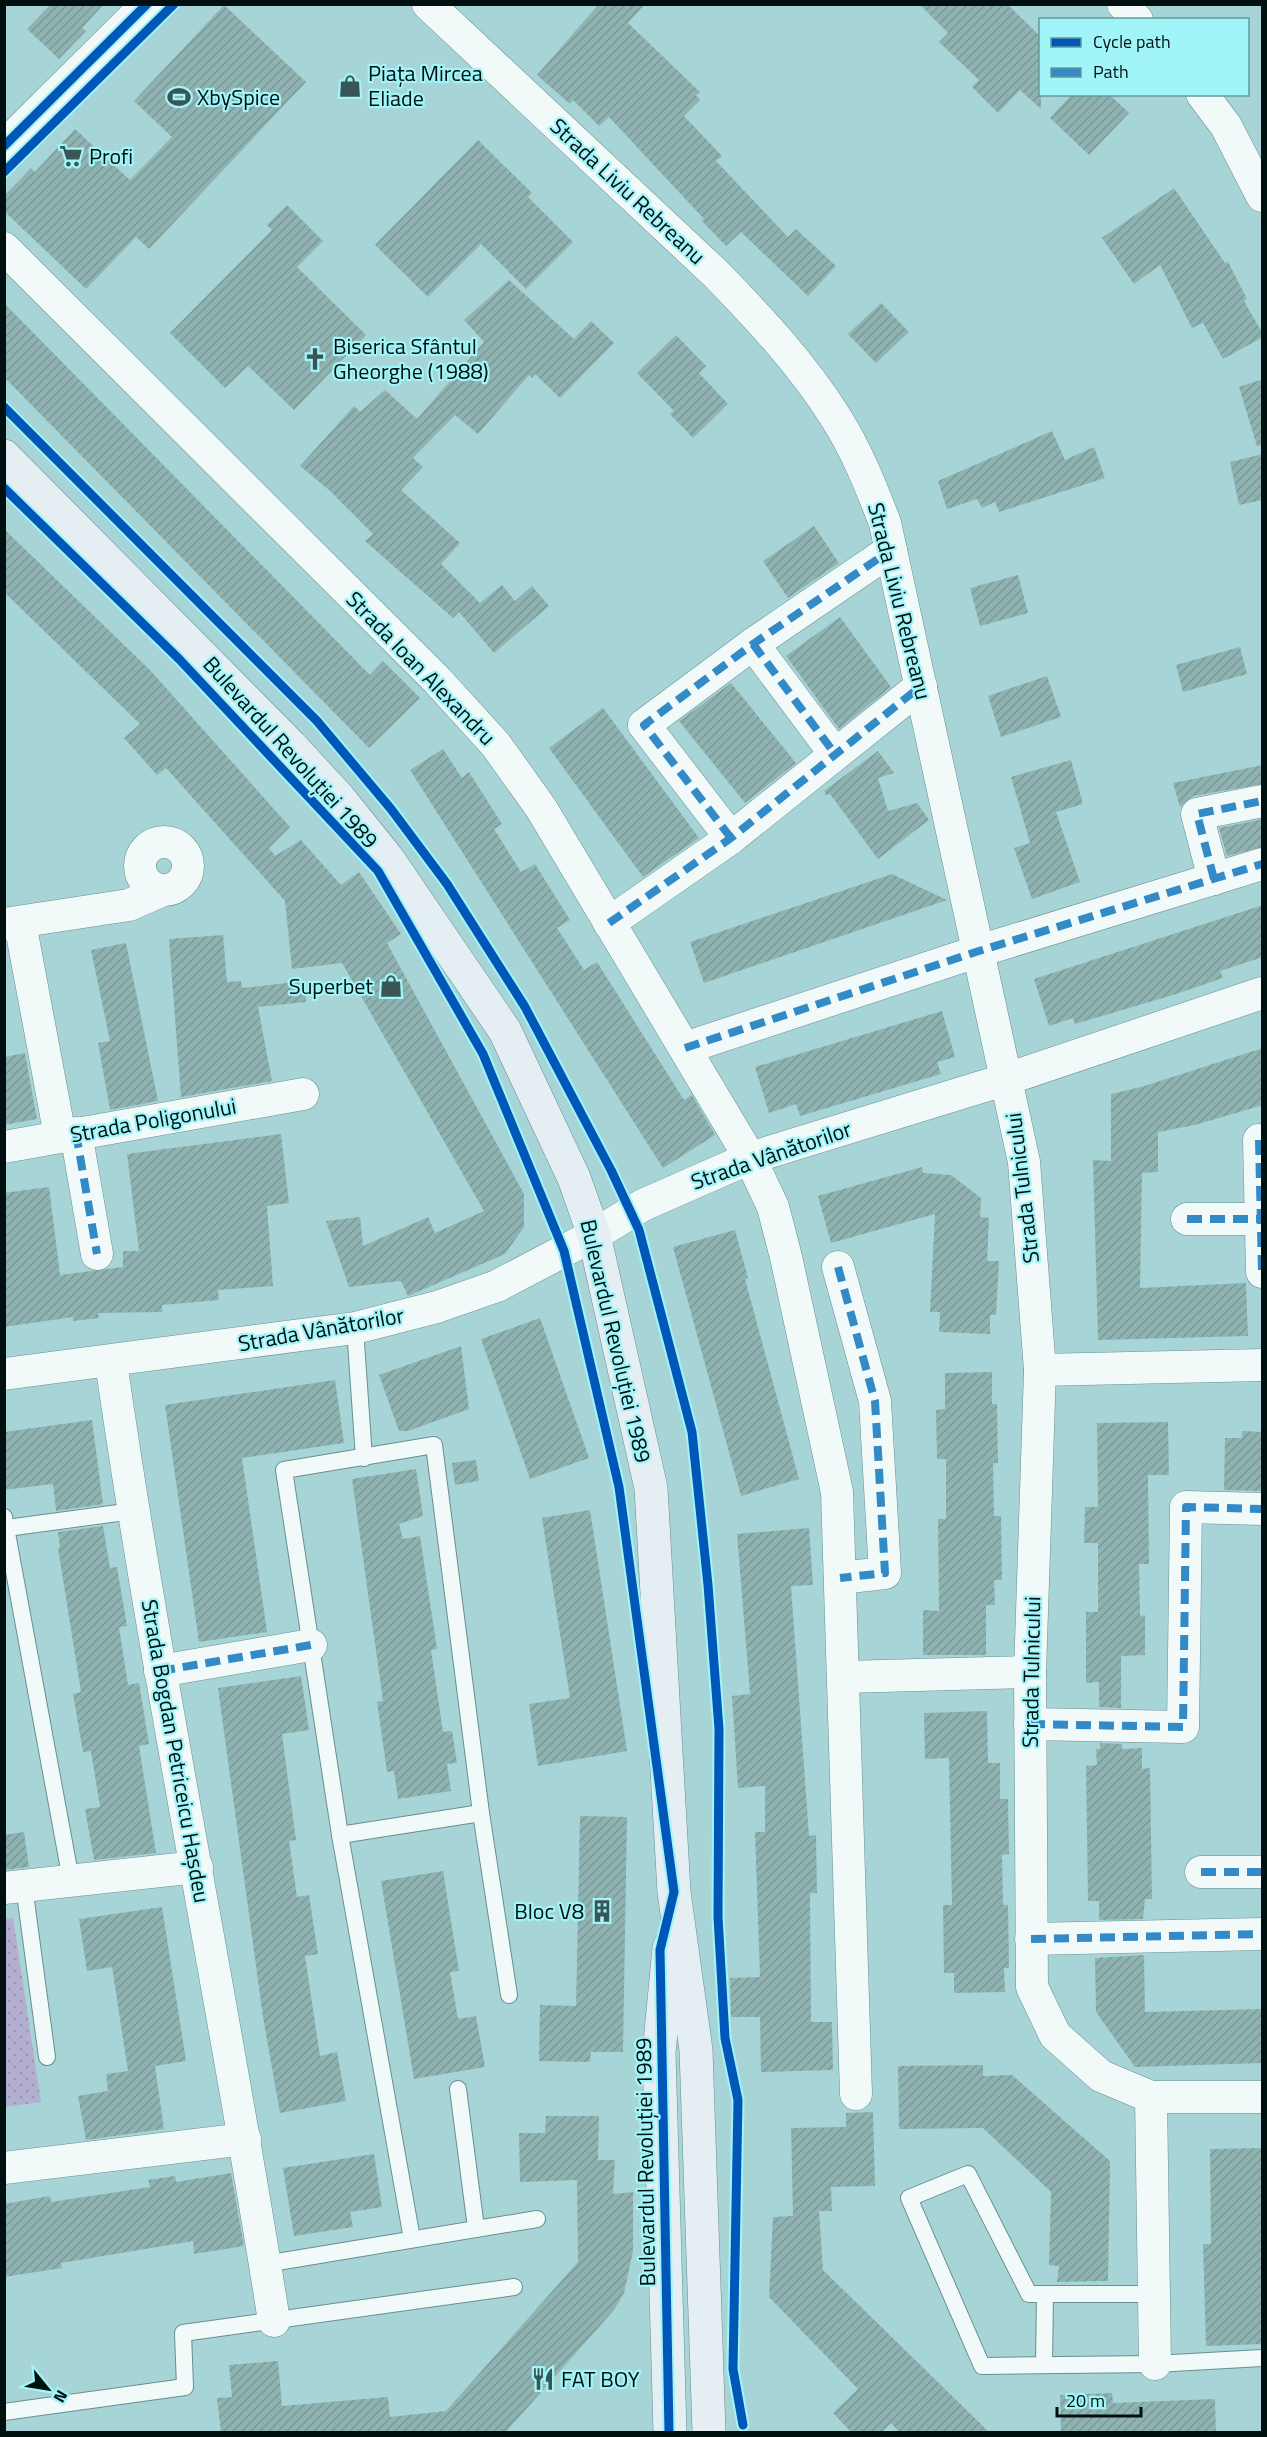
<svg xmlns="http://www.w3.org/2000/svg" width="1267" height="2437" font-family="'Titillium Web',sans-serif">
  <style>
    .park { fill: url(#park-dots) }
    .building { fill: url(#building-hatch) }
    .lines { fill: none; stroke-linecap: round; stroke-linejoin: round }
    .service-casing { stroke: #688f91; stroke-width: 18 }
    .minor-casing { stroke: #688f91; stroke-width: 33 }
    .secondary-casing { stroke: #688f91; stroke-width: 34 }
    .service { stroke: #f2f9f9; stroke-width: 16 }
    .minor { stroke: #f2f9f9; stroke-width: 32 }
    .secondary { stroke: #e5eef2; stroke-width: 33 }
    .quiet { stroke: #328ac7; stroke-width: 8; stroke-dasharray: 15 8; stroke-linecap: butt }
    .cycleway-casing { stroke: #a1f4f8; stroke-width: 13 }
    .cycleway { stroke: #0057b8; stroke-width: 9 }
    .labels { text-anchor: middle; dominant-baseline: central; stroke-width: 4.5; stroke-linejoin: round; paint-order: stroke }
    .poi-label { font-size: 22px; fill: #001011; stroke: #a1f4f8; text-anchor: start }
    .street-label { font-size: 22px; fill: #001011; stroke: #a1f4f8 }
  </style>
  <defs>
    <pattern id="park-dots" width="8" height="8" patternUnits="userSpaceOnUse" patternTransform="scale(1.5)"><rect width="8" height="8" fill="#b4afd0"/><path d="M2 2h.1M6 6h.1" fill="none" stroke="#9996b2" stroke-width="1.8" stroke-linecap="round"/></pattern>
    <pattern id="building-hatch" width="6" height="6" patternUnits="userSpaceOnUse" patternTransform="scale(1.5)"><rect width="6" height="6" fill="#8fb3b1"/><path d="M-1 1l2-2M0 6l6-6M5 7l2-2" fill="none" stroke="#7a9997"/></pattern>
  </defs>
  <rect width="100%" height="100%" fill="#a7d5d7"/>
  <polygon class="park" points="13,1918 41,2102 5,2107 4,1919"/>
  <g class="building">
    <polygon points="51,4 104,4 82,28 86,31 59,59 27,29"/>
    <polygon points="599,4 645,4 628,23 700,92 696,95 700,100 684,116 722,156 716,161 788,237 796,229 836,266 808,296 741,232 726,246 702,221 704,219 609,117 599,126 573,100 570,104 537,75"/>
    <polygon points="919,4 1007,4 1041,37 1041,109 1020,90 998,113 972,87 979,80 939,42 948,33"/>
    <polygon points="224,5 306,82 149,249 136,237 86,289 4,211 4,196 31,168 35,172 75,129 130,180 172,137 134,101"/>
    <polygon points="1072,94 1109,94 1129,113 1089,155 1050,118"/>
    <polygon points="478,140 532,193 528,197 573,242 526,289 481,244 428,297 375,245"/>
    <polygon points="1174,188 1225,263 1228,262 1247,299 1244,301 1263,334 1263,337 1223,359 1203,323 1192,328 1160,265 1134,284 1102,238"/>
    <polygon points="287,205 323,241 297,267 366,335 294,410 248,366 225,388 170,333 272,230 267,225"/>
    <polygon points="509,280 574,339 591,321 614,343 560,398 535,374 532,378 529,375 478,434 455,415 413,458 423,467 401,490 460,543 441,564 480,603 502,585 515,601 532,586 549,606 494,653 459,612 453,618 365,541 373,534 329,490 300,466 354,406 360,412 385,390 417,419 484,342 464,320"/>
    <polygon points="4,303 370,675 383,661 420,698 369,748 4,377"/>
    <polygon points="881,303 909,332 876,363 848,334"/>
    <polygon points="676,335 706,366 699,373 728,404 693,438 670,414 674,411 637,373"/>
    <polygon points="1263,379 1263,445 1257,446 1239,387"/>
    <polygon points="1052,431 1065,460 1094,447 1105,478 999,512 995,502 982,508 977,499 947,509 938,481"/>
    <polygon points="1263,454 1263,500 1239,505 1230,462"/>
    <polygon points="814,526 839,563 788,598 763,561"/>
    <polygon points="4,529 150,670 290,827 269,848 275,856 301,840 341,885 359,872 401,934 387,943 524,1194 524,1227 505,1254 408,1296 401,1281 349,1287 326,1221 360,1217 363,1246 428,1217 435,1233 484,1211 342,963 292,969 285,901 166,768 157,775 124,738 140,724 4,592"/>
    <polygon points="1018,575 1028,613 980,626 970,588"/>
    <polygon points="840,617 891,687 839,729 786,656"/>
    <polygon points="1240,647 1247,674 1183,692 1176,665"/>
    <polygon points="1047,676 1061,717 1001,737 988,696"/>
    <polygon points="731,683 796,763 745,803 679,721"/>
    <polygon points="603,708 699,838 643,877 549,748"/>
    <polygon points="443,749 462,778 469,772 502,824 494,829 521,872 535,864 570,920 557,928 584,970 597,962 684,1100 692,1095 715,1135 663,1168 410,770"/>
    <polygon points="878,751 894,773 878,778 888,811 917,803 929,820 878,859 830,794 826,795 824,791"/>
    <polygon points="1071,760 1083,804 1056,812 1080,882 1032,899 1014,848 1030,843 1011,777"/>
    <polygon points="1263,765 1263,784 1193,796 1180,807 1173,783"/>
    <polygon points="1263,819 1263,847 1227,856 1219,828"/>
    <polygon points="892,874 947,900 704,983 690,942"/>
    <polygon points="1263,905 1263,957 1220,971 1223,978 1173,995 1075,1024 1073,1018 1049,1026 1034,979"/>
    <polygon points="223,935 227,982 241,981 242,988 304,981 306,1002 258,1007 272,1081 181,1097 169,939"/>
    <polygon points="126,943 158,1101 110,1110 98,1043 110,1041 91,950"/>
    <polygon points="942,1011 955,1057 937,1062 941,1074 800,1116 796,1104 769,1113 755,1067"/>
    <polygon points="1263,1048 1263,1105 1195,1125 1158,1132 1158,1172 1142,1173 1140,1288 1246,1283 1248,1336 1098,1340 1093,1160 1111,1161 1111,1094 1141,1087"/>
    <polygon points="25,1053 37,1119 4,1125 4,1057"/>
    <polygon points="281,1134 289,1203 267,1206 273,1286 218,1290 219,1300 162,1305 162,1312 98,1313 99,1318 73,1321 73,1317 4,1327 4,1193 49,1187 60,1275 123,1267 123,1251 139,1251 127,1154"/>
    <polygon points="922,1167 923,1173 951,1175 981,1198 980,1217 989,1218 987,1261 999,1261 996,1315 990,1315 990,1334 939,1332 940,1312 930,1312 935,1214 831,1243 818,1196"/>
    <polygon points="735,1230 748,1278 745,1279 799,1479 741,1496 673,1247"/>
    <polygon points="540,1318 589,1458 530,1479 481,1339"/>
    <polygon points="461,1346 469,1409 408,1431 399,1431 379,1375"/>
    <polygon points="992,1372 992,1404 997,1404 998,1463 993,1463 994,1516 1001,1516 1002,1580 994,1580 995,1605 986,1605 986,1655 923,1655 923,1610 939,1611 938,1519 946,1519 946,1459 937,1459 936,1410 945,1409 945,1373"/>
    <polygon points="335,1380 344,1443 242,1458 267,1632 199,1642 165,1405"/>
    <polygon points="92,1420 103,1504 56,1511 53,1484 4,1490 4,1432"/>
    <polygon points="1168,1422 1169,1475 1148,1475 1149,1564 1139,1564 1140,1616 1145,1615 1145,1655 1121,1656 1121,1708 1099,1707 1099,1682 1086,1683 1086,1612 1098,1612 1098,1543 1084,1543 1085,1507 1098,1507 1097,1423"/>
    <polygon points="1242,1431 1263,1432 1263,1491 1224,1490 1225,1438 1242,1438"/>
    <polygon points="476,1460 479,1481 455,1485 452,1463"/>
    <polygon points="416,1469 423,1516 399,1524 403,1539 420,1536 437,1649 431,1650 443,1732 452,1731 457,1763 447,1764 451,1791 398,1799 394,1771 387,1772 377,1702 383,1701 352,1479"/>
    <polygon points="590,1510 627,1751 538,1766 529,1704 570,1698 542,1518"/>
    <polygon points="103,1526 110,1568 117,1567 127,1626 119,1627 128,1685 139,1683 149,1744 139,1746 156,1853 94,1860 85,1809 100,1807 91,1751 83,1752 73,1694 81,1692 58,1548 60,1547 58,1532"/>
    <polygon points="809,1528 813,1585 791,1586 809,1836 816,1835 817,1893 810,1893 811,2022 832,2022 833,2070 761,2072 760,2017 731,2017 730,1978 760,1977 755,1832 765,1832 765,1786 738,1788 732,1696 750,1694 737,1534"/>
    <polygon points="301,1676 309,1730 282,1734 296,1840 289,1841 297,1897 309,1895 318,1954 305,1956 320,2056 337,2052 346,2101 280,2113 263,2017 218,1688"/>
    <polygon points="987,1711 988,1763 1000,1763 1000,1799 1008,1799 1009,1854 1002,1855 1003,1905 1008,1905 1009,1968 1004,1968 1005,1992 954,1993 954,1973 944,1973 943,1905 952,1905 949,1758 925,1759 924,1713"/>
    <polygon points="1100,1743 1122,1744 1122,1749 1142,1748 1142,1769 1150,1768 1152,1899 1145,1899 1143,1919 1099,1920 1099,1901 1088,1901 1086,1766 1097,1765 1096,1749 1100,1749"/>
    <polygon points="580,1816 627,1817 623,2052 591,2052 590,2062 539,2061 540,2005 576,2006"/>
    <polygon points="24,1832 29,1867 4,1870 4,1835"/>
    <polygon points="443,1871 459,1971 450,1972 458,2019 476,2016 485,2067 414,2079 381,1881"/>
    <polygon points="162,1907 186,2061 155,2066 164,2129 86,2140 78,2096 108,2091 106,2074 128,2071 112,1967 87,1971 79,1919"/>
    <polygon points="1144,1955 1145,2012 1263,2009 1263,2063 1135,2067 1096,2012 1095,1958"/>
    <polygon points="983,2065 983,2076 1012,2075 1110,2161 1108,2281 1057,2282 1059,2266 1049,2265 1051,2192 983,2128 899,2129 898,2066"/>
    <polygon points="873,2112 875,2186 831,2187 832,2211 819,2211 823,2270 990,2433 900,2433 891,2423 881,2433 852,2433 833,2413 858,2389 769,2297 773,2217 793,2216 791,2128 846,2127 846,2113"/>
    <polygon points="546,2116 599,2116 598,2160 615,2160 613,2194 633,2192 633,2251 624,2293 614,2310 505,2433 221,2433 217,2398 232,2397 229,2365 278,2361 282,2406 388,2397 391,2428 390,2417 446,2411 578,2262 577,2180 520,2182 519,2133 545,2133"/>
    <polygon points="1263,2148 1263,2344 1206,2346 1203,2244 1211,2244 1210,2149"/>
    <polygon points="374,2154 382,2207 350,2212 353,2227 294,2236 283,2168"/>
    <polygon points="231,2173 244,2246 194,2254 193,2241 61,2263 62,2268 4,2277 4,2204 50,2196 51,2202 150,2187 148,2180 175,2176 176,2182"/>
    <polygon points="1112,2393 1113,2403 1215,2399 1216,2433 1061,2433 1060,2395"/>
  </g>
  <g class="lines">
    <g class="service-casing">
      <g id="service">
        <polyline points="355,1328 364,1458"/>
        <polyline points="4,1517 71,1880"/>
        <polyline points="7,1528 133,1511"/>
        <polyline points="340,1835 284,1470 434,1445 481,1813 509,1995"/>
        <polyline points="24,1886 47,2057"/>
        <polyline points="458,2089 476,2228"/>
        <polyline points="412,2239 340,1835 481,1813"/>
        <polyline points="265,2264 537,2219"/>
        <polyline points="1154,2294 1029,2294 968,2174 909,2198 982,2366 1155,2364 1262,2358"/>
        <polyline points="1044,2365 1045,2295"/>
        <polyline points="4,2412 185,2387 183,2333 514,2287"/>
      </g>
    </g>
    <g class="minor-casing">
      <g id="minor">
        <path d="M428 4 715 273C759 318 803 365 836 418 857 451 871 487 885 523L1024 1162 1040 1370 1030 1672 1032 1987 1055 2035 1101 2076 1151 2097H1262"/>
        <polyline points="1123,4 1137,20"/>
        <polyline points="1202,94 1226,126 1262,196"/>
        <polyline points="4,146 147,4"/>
        <polyline points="4,248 437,680 496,745 541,808 750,1158 773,1207 786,1257 837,1492 856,2094"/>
        <polyline points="753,644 835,754"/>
        <polyline points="731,838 644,725 753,644 891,550"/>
        <circle cx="164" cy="866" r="24"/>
        <polyline points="1214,879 1197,814 1262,801"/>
        <polyline points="20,923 60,1136"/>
        <polyline points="609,923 731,838 921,686"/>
        <polyline points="4,924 129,905 163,890"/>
        <polyline points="685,1048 979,951 1262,864"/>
        <polyline points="76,1133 97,1254"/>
        <polyline points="1259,1140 1262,1272"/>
        <polyline points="4,1147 303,1094"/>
        <polyline points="1187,1219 1262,1219"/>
        <polyline points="838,1267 875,1401 885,1573 840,1578"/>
        <path d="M111 1362C157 1683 224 2001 274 2321"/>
        <polyline points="1040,1370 1262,1365"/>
        <polyline points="4,1374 355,1328 437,1307 497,1286 594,1235 643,1205 750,1158 1007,1079 1262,993"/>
        <polyline points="160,1671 311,1645"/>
        <polyline points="845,1677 1030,1672"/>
        <polyline points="1030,1724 1183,1727 1186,1507 1262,1509"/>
        <polyline points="1201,1872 1262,1872"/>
        <polyline points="4,1888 197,1867"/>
        <polyline points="1031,1939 1262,1934"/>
        <polyline points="1151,2097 1155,2364"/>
        <polyline points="4,2168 245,2139"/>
      </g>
    </g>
    <g class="secondary-casing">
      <g id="secondary">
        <polyline points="4,456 291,746 339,798 388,859 505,1031 574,1178 594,1235 651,1488 674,1892 696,2050 709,2432"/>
        <polyline points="669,1948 659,2053 670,2432"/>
      </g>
    </g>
    <use href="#service" class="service"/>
    <use href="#minor" class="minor"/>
    <use href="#secondary" class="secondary"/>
    <g class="quiet">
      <polyline points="753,644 835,754"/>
      <polyline points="731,838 644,725 753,644 891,550"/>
      <polyline points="1214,879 1197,814 1262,801"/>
      <polyline points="609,923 731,838 921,686"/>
      <polyline points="685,1048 979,951 1262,864"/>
      <polyline points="76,1133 97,1254"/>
      <polyline points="1259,1140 1262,1272"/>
      <polyline points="1187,1219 1262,1219"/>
      <polyline points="838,1267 875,1401 885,1573 840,1578"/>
      <polyline points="160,1671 311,1645"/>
      <polyline points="1030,1724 1183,1727 1186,1507 1262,1509"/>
      <polyline points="1201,1872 1262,1872"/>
      <polyline points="1031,1939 1262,1934"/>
    </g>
    <g class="cycleway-casing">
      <g id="cycleway">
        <polyline points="4,146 147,4"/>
        <polyline points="4,172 174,4"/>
        <polyline points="4,407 317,721 391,809 447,884 525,1007 611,1170 639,1230 692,1432 708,1585 719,1729 718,1917 725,2038 738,2100 733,2369 743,2425"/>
        <polyline points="4,488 179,659 378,871 483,1054 564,1251 619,1487 674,1892 660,1950 669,2432"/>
      </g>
    </g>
    <use href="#cycleway" class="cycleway"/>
  </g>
  <defs>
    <g id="shop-bare" transform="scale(1.8)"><path d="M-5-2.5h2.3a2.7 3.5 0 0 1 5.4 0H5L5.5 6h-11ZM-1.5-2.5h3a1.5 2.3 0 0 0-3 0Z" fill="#3a5556" stroke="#a1f4f8" stroke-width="2.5" paint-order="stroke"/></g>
    <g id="stadium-bare" transform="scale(1.8)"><path d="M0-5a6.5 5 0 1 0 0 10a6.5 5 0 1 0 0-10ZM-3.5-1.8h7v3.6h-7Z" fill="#3a5556" stroke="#a1f4f8" stroke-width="2.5" paint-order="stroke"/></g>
    <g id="supermarket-bare" transform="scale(1.8)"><path d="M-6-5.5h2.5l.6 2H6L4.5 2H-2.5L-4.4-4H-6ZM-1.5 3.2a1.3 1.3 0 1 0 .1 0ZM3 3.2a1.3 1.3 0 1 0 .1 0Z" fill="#3a5556" stroke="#a1f4f8" stroke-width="2.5" paint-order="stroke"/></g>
    <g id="church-bare" transform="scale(1.8)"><path d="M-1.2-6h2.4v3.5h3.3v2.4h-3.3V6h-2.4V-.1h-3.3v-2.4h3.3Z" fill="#3a5556" stroke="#a1f4f8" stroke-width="2.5" paint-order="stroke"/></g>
    <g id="building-bare" transform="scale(1.8)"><path d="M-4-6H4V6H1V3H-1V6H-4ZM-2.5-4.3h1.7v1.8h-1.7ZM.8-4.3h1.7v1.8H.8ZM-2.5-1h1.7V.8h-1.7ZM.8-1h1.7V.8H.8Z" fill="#3a5556" stroke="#a1f4f8" stroke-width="2.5" paint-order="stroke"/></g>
    <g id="restaurant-bare" transform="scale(1.8)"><path d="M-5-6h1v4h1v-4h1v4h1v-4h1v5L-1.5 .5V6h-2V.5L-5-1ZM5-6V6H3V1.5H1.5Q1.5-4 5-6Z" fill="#3a5556" stroke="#a1f4f8" stroke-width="2.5" paint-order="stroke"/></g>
  </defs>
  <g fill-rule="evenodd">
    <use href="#shop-bare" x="350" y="86"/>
    <use href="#stadium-bare" x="179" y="97"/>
    <use href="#supermarket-bare" x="71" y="156"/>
    <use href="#church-bare" x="315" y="359"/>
    <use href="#shop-bare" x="391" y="986"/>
    <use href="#building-bare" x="602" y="1911"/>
    <use href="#restaurant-bare" x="543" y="2379"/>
  </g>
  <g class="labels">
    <g class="poi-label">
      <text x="368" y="73">Piața Mircea<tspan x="368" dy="25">Eliade</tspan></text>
      <text x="197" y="97">XbySpice</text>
      <text x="89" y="156">Profi</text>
      <text x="333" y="346">Biserica Sfântul<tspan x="333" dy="25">Gheorghe (1988)</tspan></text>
      <text x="373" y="986" text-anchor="end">Superbet</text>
      <text x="584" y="1911" text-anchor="end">Bloc V8</text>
      <text x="561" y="2379">FAT BOY</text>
    </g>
    <g class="street-label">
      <text transform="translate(628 191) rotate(43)">Strada Liviu Rebreanu</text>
      <text transform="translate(900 601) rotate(76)">Strada Liviu Rebreanu</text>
      <text transform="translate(421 668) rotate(46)">Strada Ioan Alexandru</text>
      <text transform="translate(291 752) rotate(48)">Bulevardul Revoluției 1989</text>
      <text transform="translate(153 1120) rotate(-10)">Strada Poligonului</text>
      <text transform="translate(771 1155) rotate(-19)">Strada Vânătorilor</text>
      <text transform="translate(1022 1188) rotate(-97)">Strada Tulnicului</text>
      <text transform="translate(321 1329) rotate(-10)">Strada Vânătorilor</text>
      <text transform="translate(616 1341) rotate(77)">Bulevardul Revoluției 1989</text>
      <text transform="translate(1031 1672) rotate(-89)">Strada Tulnicului</text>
      <text transform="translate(176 1751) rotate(80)">Strada Bogdan Petriceicu Hașdeu</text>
      <text transform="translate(645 2162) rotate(-91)">Bulevardul Revoluției 1989</text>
    </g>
  </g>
  <rect width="1267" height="2437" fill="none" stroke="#001011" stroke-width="12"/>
  <rect x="1039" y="18" width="210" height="78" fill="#a1f4f8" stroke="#61999c" stroke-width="1.5"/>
  <rect x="1051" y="38" width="30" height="9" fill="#0057b8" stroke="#61999c" stroke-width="1.5"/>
  <text x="1093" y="48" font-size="18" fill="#001011">Cycle path</text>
  <rect x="1051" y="68" width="30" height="9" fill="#328ac7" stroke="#61999c" stroke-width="1.5"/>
  <text x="1093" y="78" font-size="18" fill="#001011">Path</text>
  <g transform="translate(48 2389) rotate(120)" stroke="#a1f4f8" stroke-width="4.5" paint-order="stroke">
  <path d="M0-4.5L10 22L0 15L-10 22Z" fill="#001011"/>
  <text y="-9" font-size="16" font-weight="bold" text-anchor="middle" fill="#001011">N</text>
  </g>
  <path d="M1057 2407v9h84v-9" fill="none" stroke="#001011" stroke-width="3"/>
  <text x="1066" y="2407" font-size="18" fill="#001011" stroke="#a1f4f8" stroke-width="4.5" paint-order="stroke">20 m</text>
</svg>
